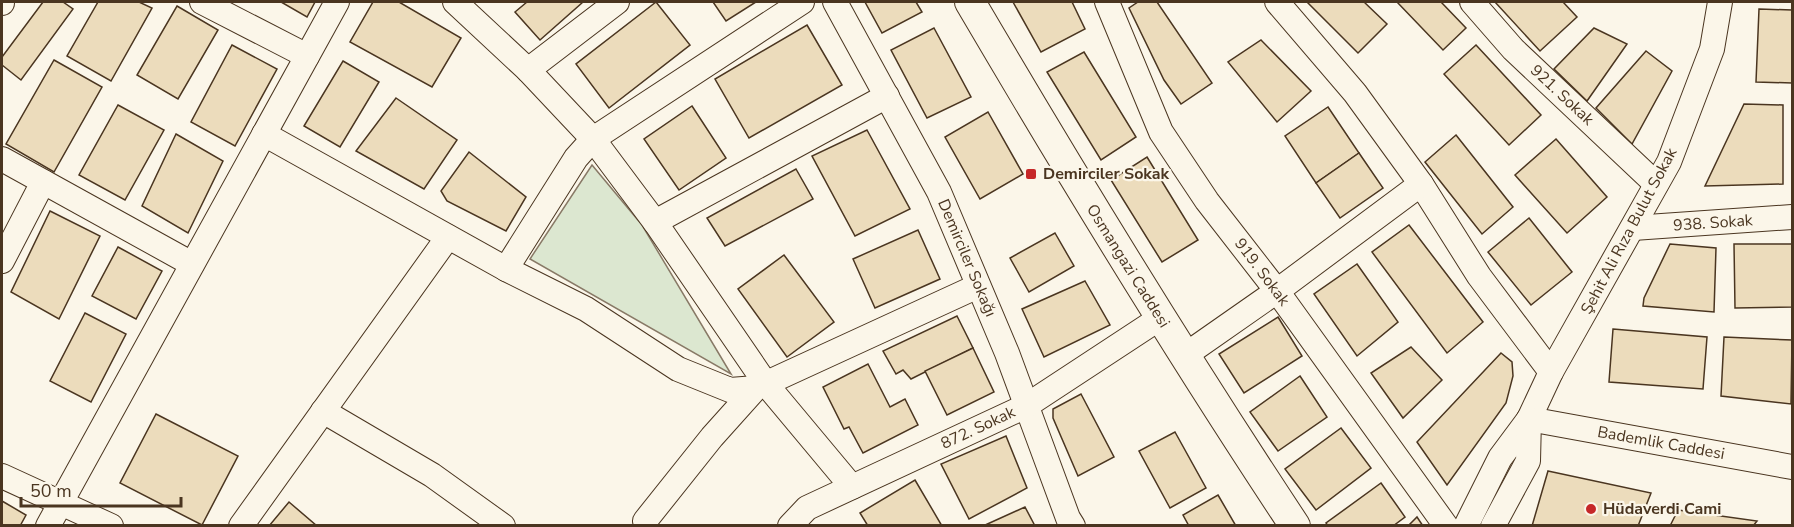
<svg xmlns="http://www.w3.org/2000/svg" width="1794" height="527" font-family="'Nunito Sans',sans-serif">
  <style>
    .green { fill: #dce7d0; stroke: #887966; stroke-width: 1.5 }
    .building { fill: #ecdcbc; stroke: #4a3520; stroke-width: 1.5 }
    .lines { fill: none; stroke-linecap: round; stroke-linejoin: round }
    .minor-casing { stroke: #4a3520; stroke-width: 26 }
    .major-casing { stroke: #4a3520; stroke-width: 32 }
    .minor { stroke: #fbf6e9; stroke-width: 24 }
    .major { stroke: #fbf6e9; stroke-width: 30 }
    .poi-dot { fill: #c62828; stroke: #fbf6e9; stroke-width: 2 }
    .labels { text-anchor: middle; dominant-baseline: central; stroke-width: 4.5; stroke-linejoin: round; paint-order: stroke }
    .street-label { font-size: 16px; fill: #4a3520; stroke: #fbf6e9 }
    .poi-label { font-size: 16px; font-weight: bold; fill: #4a3520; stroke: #fbf6e9; text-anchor: start }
  </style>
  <rect width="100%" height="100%" fill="#fbf6e9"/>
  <polygon class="green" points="592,165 642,225 731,374 530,259"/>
  <g class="building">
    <polygon points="43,2 63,2 73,9 21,80 2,65 2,57"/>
    <polygon points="98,2 139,2 152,8 111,81 67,56"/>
    <polygon points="281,2 315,2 307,17"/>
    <polygon points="373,2 399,2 461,38 432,87 350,42"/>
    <polygon points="527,2 583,2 540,40 515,12"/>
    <polygon points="656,2 690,45 609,108 576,64"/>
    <polygon points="713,2 756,2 726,21"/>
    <polygon points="865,2 916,2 922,12 882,33"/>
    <polygon points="1013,2 1072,2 1085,29 1041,52"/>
    <polygon points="1138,2 1157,2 1212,83 1181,104 1164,80 1129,8"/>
    <polygon points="1307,2 1364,2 1387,24 1358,53"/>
    <polygon points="1397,2 1441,2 1466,28 1443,50"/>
    <polygon points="1495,2 1563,2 1577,17 1540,51"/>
    <polygon points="177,6 218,30 178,99 137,75"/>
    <polygon points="1759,9 1792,10 1792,83 1756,82"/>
    <polygon points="807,25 842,85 749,138 715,79"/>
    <polygon points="934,28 971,97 927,118 891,50"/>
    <polygon points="1594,28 1627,44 1587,101 1554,69"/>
    <polygon points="1261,40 1311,91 1277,122 1228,62"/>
    <polygon points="232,45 277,69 235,146 191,122"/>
    <polygon points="1476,45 1541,115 1509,145 1444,74"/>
    <polygon points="1646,51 1672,71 1632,144 1596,108"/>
    <polygon points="1084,52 1136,137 1101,160 1047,72"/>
    <polygon points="54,60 102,87 54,172 6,144"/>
    <polygon points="343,61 379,82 340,147 304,126"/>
    <polygon points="396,98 457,140 424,189 356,151"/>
    <polygon points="1744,104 1783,105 1783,184 1705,186"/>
    <polygon points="118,105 164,130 125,200 79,175"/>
    <polygon points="692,106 726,158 679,190 644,139"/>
    <polygon points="1328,107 1359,153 1316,183 1285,136"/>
    <polygon points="988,112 1023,174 980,199 945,137"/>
    <polygon points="867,130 910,209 855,236 812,156"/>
    <polygon points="176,134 223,161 188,233 142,206"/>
    <polygon points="1456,135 1513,207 1482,234 1425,162"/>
    <polygon points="1556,139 1607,197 1567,233 1515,175"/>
    <polygon points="469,152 526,197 506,231 447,201 441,191"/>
    <polygon points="1359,153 1383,188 1340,218 1316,183"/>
    <polygon points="1147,157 1198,240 1162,262 1111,180"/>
    <polygon points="796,169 813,199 725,246 707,218"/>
    <polygon points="50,211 100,236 59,319 11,292"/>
    <polygon points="1529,218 1572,272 1531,305 1488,252"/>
    <polygon points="1409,225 1483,322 1447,353 1372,252"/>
    <polygon points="918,230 940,279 875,308 853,259"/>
    <polygon points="1055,233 1074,266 1029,292 1010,258"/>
    <polygon points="1670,244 1716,248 1714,312 1643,306 1644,298"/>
    <polygon points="1734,244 1792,244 1792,307 1735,308"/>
    <polygon points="118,247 162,271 136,319 92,296"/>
    <polygon points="784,255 834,322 787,357 738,289"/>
    <polygon points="1357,264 1398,322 1357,356 1314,294"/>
    <polygon points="1085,281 1110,325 1044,357 1022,309"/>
    <polygon points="85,313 126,334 91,402 50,381"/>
    <polygon points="957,316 973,348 911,379 903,370 896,374 883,351"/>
    <polygon points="1278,317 1302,356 1244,393 1219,354"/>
    <polygon points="1613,329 1707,337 1703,389 1609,382"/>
    <polygon points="1724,337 1792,340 1791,404 1721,396"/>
    <polygon points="1411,347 1442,380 1403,418 1371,373"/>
    <polygon points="973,348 994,392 947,415 925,371"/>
    <polygon points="1501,353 1512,362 1513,376 1506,403 1447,485 1417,442"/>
    <polygon points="868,364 890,407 905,399 918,425 863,453 849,427 844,429 823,387"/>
    <polygon points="1300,376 1327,417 1278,451 1250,412"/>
    <polygon points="1081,394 1114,457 1078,476 1053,418 1053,409"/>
    <polygon points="156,414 238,456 202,525 120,483"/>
    <polygon points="1341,428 1371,468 1316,510 1285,469"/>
    <polygon points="1175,432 1206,488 1170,508 1139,451"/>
    <polygon points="1006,436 1027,488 969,519 941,464"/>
    <polygon points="1548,471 1651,493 1638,526 1532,526"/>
    <polygon points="915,480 942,526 868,526 860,513"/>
    <polygon points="1381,483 1405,517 1393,526 1328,526 1326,523"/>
    <polygon points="1218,495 1236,526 1189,526 1183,515"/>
    <polygon points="2,501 26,515 20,526 2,526"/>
    <polygon points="289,502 317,526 269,526"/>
    <polygon points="1025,507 1035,526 983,526"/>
    <polygon points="1678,510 1757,521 1753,526 1670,526"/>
    <polygon points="1417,517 1423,526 1408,526"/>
  </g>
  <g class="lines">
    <g class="minor-casing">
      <g id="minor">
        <polyline points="202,2 307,56"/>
        <polyline points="455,2 528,70 593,139 655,222 766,384 852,487"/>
        <polyline points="835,2 939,192 1007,353 1068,518 1073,526"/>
        <polyline points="1107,2 1161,132 1207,201 1277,291 1446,526"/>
        <polyline points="1277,2 1355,93 1421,184 1479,276 1551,372"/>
        <polyline points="1472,2 1513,49 1656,184"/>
        <polyline points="2,3 2,2"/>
        <polyline points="528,70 617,2"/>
        <polyline points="264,134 506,269 586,309 678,369 730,390 756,388"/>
        <polyline points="2,159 192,264"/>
        <polyline points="655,222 887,96"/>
        <polyline points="1633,228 1792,217"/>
        <polyline points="2,261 43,182"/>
        <polyline points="506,269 576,158 593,139 802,2"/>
        <polyline points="1184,356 1277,291 1421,184"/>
        <polyline points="323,411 432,475 503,526"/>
        <polyline points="1529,419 1792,467"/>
        <polyline points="2,476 111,526"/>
        <polyline points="645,521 712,437 756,388 978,286"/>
        <polyline points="48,526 337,2"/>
        <polyline points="241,526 448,237"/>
        <polyline points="790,526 807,508 1026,406 1160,318"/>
        <polyline points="1466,526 1500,458 1529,419 1551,372 1669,162 1712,49 1720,2"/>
        <polyline points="1493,526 1528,461 1529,419"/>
      </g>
    </g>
    <g class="major-casing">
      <path id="major" d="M970 2C1074 179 1181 354 1295 526"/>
    </g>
    <use href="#minor" class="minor"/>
    <use href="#major" class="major"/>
  </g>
  <g class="poi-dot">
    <rect x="1025" y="168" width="12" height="12" rx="3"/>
    <circle cx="1591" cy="509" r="6"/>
  </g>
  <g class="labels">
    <g class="street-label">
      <text transform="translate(1562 95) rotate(43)">921. Sokak</text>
      <text transform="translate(1713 223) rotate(-4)">938. Sokak</text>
      <text transform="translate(1629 231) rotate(-62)">Şehit Ali Rıza Bulut Sokak</text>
      <text transform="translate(967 258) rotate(67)">Demirciler Sokağı</text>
      <text transform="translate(1128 266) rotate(58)">Osmangazi Caddesi</text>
      <text transform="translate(1262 272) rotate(53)">919. Sokak</text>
      <text transform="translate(978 428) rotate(-25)">872. Sokak</text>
      <text transform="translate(1661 443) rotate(10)">Bademlik Caddesi</text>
    </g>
    <g class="poi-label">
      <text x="1043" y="174">Demirciler Sokak</text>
      <text x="1603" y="509">Hüdaverdi Cami</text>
    </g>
  </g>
  <rect width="1794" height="527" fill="none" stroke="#4a3520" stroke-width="6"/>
  <path d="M21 497v9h160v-9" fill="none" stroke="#4a3520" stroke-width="3"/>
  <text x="30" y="497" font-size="18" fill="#4a3520" stroke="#fbf6e9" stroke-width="4.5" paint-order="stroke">50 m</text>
</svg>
